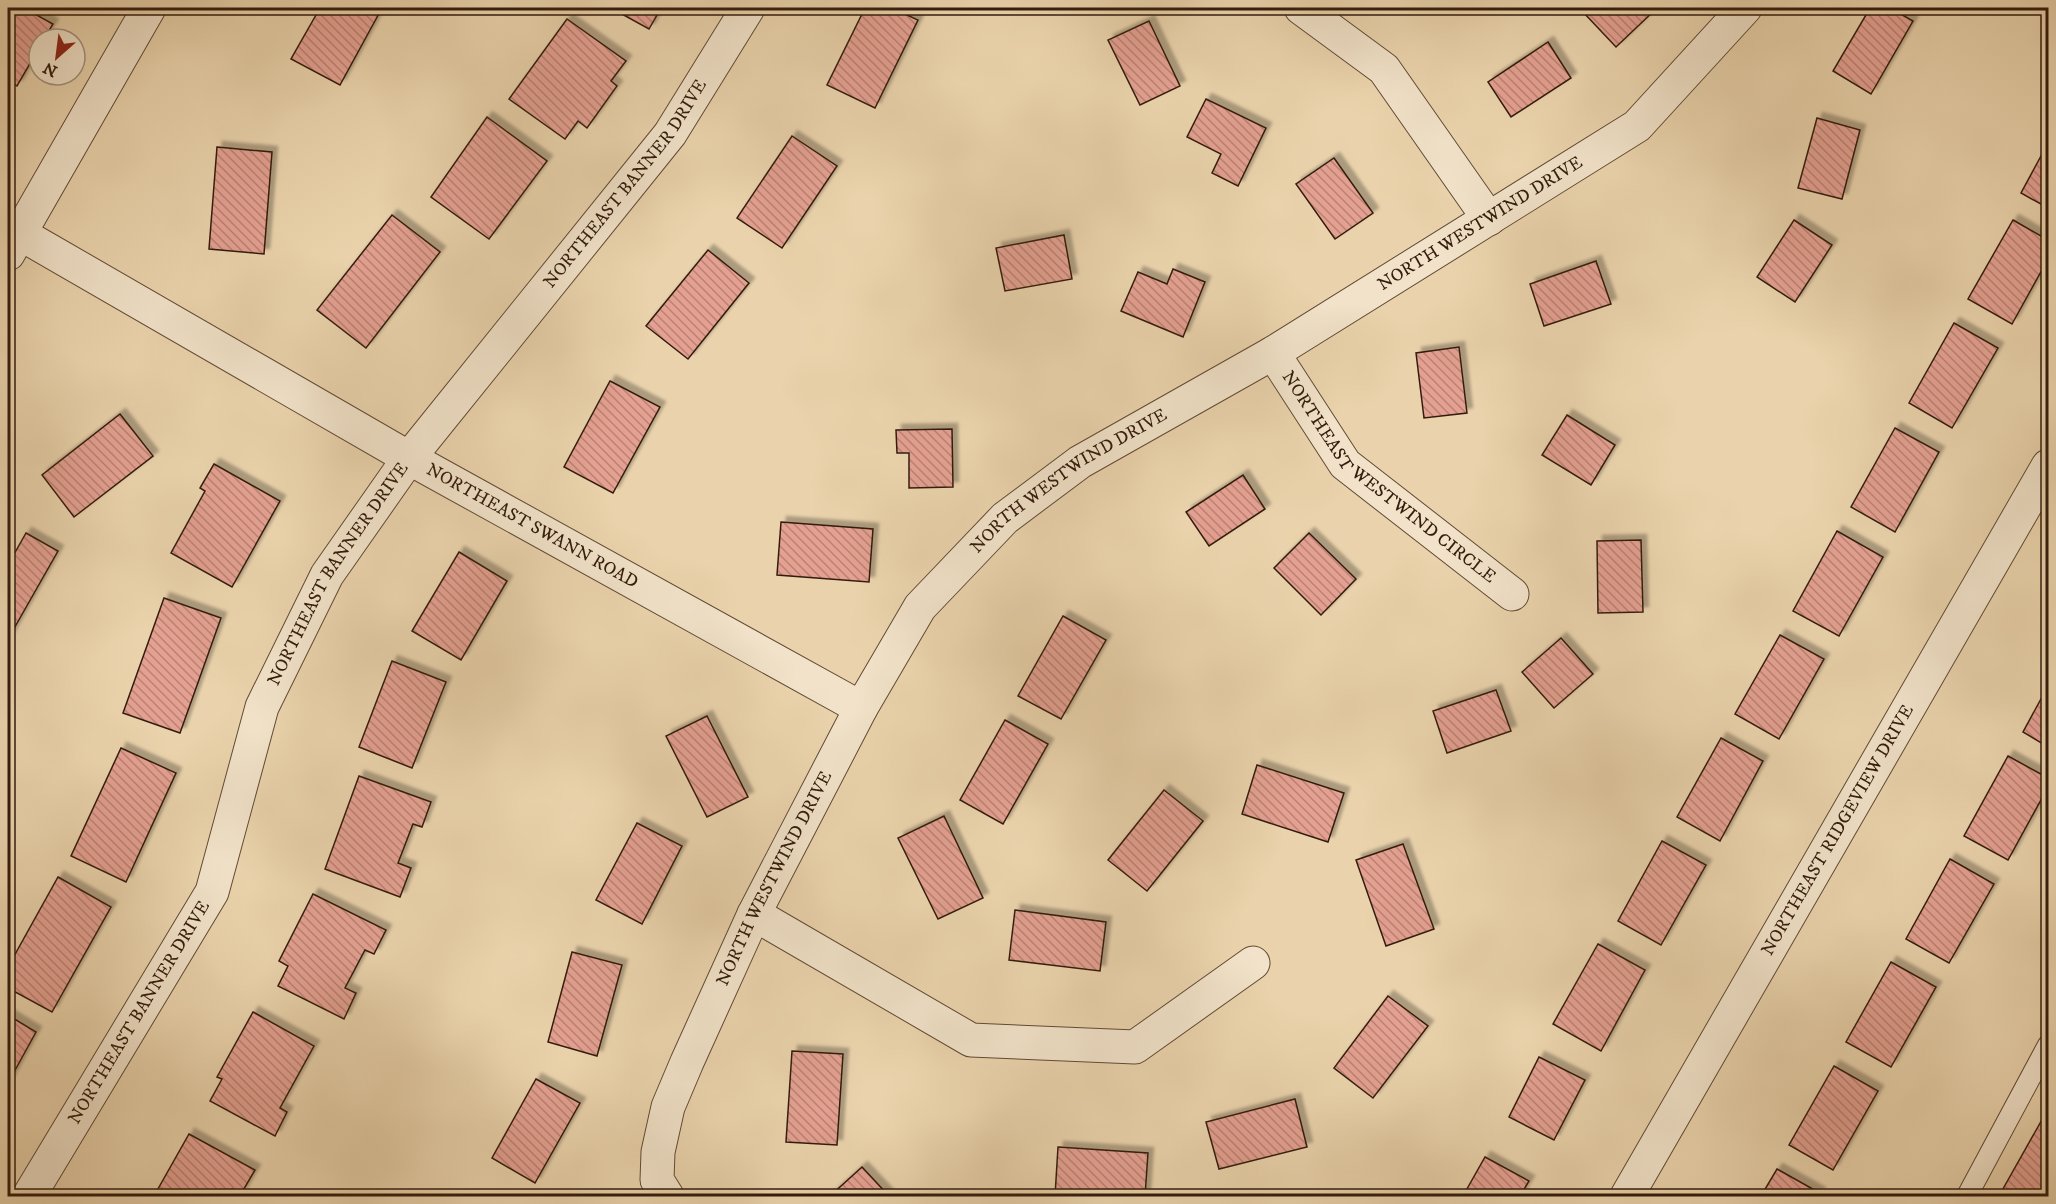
<svg xmlns="http://www.w3.org/2000/svg" width="2056" height="1204" font-family="'IM FELL DW Pica',serif">
  <style>
    .building { fill: url(#building-back-hatch); stroke: #331c0c; stroke-width: 1.5; filter: url(#shadow) }
    .lines { fill: none; stroke-linecap: round; stroke-linejoin: round }
    .service-casing { stroke: #614a34; stroke-width: 22 }
    .minor-casing { stroke: #614a34; stroke-width: 35 }
    .service { stroke: #f1e2c9; stroke-width: 20 }
    .minor { stroke: #f1e2c9; stroke-width: 33 }
    .labels { text-anchor: middle; dominant-baseline: central; stroke-width: 4.5; stroke-linejoin: round; paint-order: stroke }
    .street-label { font-size: 18px; fill: #331c0c; stroke: #f1e2c9 }
  </style>
  <defs>
    <pattern id="building-back-hatch" width="6" height="6" patternUnits="userSpaceOnUse" patternTransform="scale(1.5)"><rect width="6" height="6" fill="#e4a091"/><path d="M-1 5l2 2M0 0l6 6M5-1l2 2" fill="none" stroke="#b98275"/></pattern>
    <filter id="shadow"><feDropShadow dx="5.5" dy="-5.5" stdDeviation="1.5" flood-color="#0004"/></filter>
  </defs>
  <rect width="100%" height="100%" fill="#ead3ac"/>
  <filter id="stains"><feTurbulence type="fractalNoise" baseFrequency=".00333" numOctaves="4"/><feColorMatrix values="0 0 0 0 .2 0 0 0 0 .09 0 0 0 0 .02 0 0 0 .5 -.17"/></filter>
  <radialGradient id="worn" r=".72"><stop offset=".6" stop-color="#630" stop-opacity="0"/><stop offset="1" stop-color="#630" stop-opacity=".3"/></radialGradient>
  <g class="building">
    <polygon points="16,8 24,8 53,24 44,39 39,39 39,48 17,86 8,80 8,22"/>
    <polygon points="320,8 382,8 340,85 291,59"/>
    <polygon points="611,8 661,8 649,29"/>
    <polygon points="865,8 892,8 918,20 875,108 827,85"/>
    <polygon points="1590,8 1657,8 1616,47 1584,13"/>
    <polygon points="1870,8 1890,8 1913,21 1871,94 1833,71"/>
    <polygon points="567,19 626,61 611,81 617,86 587,128 578,121 565,139 509,99"/>
    <polygon points="1149,21 1180,86 1140,105 1108,40"/>
    <polygon points="1548,42 1571,78 1511,117 1488,82"/>
    <polygon points="1206,99 1266,128 1238,186 1212,173 1221,154 1187,137"/>
    <polygon points="487,117 547,161 489,239 431,197"/>
    <polygon points="1817,118 1860,130 1842,199 1798,188"/>
    <polygon points="792,136 837,166 782,248 737,218"/>
    <polygon points="2048,143 2048,208 2021,193"/>
    <polygon points="217,147 272,152 264,254 209,249"/>
    <polygon points="1334,158 1373,213 1335,239 1296,184"/>
    <polygon points="392,215 440,252 366,348 317,310"/>
    <polygon points="1794,220 1832,245 1795,302 1757,277"/>
    <polygon points="2013,220 2048,240 2048,259 2012,324 1968,299"/>
    <polygon points="1064,235 1072,279 1005,291 996,248"/>
    <polygon points="708,250 749,283 688,359 646,326"/>
    <polygon points="1596,261 1611,304 1544,326 1530,284"/>
    <polygon points="1173,269 1205,282 1183,337 1121,311 1138,272 1167,284"/>
    <polygon points="1954,323 1998,348 1952,428 1909,403"/>
    <polygon points="1459,347 1467,413 1424,418 1416,353"/>
    <polygon points="610,381 660,407 613,493 564,467"/>
    <polygon points="120,414 153,456 74,517 42,475"/>
    <polygon points="1567,415 1615,445 1591,485 1542,455"/>
    <polygon points="1895,428 1939,452 1895,532 1851,507"/>
    <polygon points="952,429 953,487 909,488 909,453 897,453 896,430"/>
    <polygon points="214,464 280,501 232,587 171,553 205,491 200,488"/>
    <polygon points="1243,475 1265,509 1209,546 1186,512"/>
    <polygon points="781,522 873,529 869,582 777,575"/>
    <polygon points="1837,531 1883,557 1839,636 1793,611"/>
    <polygon points="26,533 58,551 8,639 8,565"/>
    <polygon points="1309,533 1356,579 1321,615 1274,568"/>
    <polygon points="1641,540 1643,612 1598,613 1597,541"/>
    <polygon points="459,552 507,581 461,660 412,631"/>
    <polygon points="164,598 221,618 180,733 123,713"/>
    <polygon points="1063,616 1106,640 1061,719 1018,696"/>
    <polygon points="1780,635 1824,659 1779,739 1735,714"/>
    <polygon points="1561,638 1593,674 1554,708 1522,672"/>
    <polygon points="392,661 446,682 412,768 359,747"/>
    <polygon points="2048,686 2048,747 2023,732"/>
    <polygon points="1496,690 1511,731 1447,753 1433,711"/>
    <polygon points="707,716 748,797 707,817 666,736"/>
    <polygon points="1005,720 1048,744 1003,824 960,800"/>
    <polygon points="1721,738 1763,761 1720,841 1677,817"/>
    <polygon points="121,748 176,773 126,882 71,856"/>
    <polygon points="2008,756 2048,778 2048,787 2008,860 1964,836"/>
    <polygon points="1257,765 1344,793 1328,842 1242,814"/>
    <polygon points="359,776 431,802 422,827 413,824 398,863 411,868 400,897 325,869"/>
    <polygon points="1164,790 1203,821 1147,891 1108,860"/>
    <polygon points="944,816 983,898 938,919 898,838"/>
    <polygon points="637,823 682,846 642,924 596,900"/>
    <polygon points="1662,841 1706,865 1661,945 1618,921"/>
    <polygon points="1403,844 1434,929 1386,946 1356,860"/>
    <polygon points="1950,859 1994,884 1949,963 1906,939"/>
    <polygon points="58,877 111,907 52,1012 8,988 8,967"/>
    <polygon points="313,894 386,930 374,954 365,950 345,988 356,993 344,1019 278,986 288,966 279,961"/>
    <polygon points="1015,910 1106,922 1100,971 1009,960"/>
    <polygon points="1598,944 1645,970 1601,1051 1553,1024"/>
    <polygon points="572,952 622,965 597,1056 548,1042"/>
    <polygon points="1891,962 1936,987 1891,1067 1846,1042"/>
    <polygon points="1388,996 1428,1026 1373,1098 1334,1068"/>
    <polygon points="253,1012 314,1046 280,1108 287,1112 275,1136 210,1101 222,1079 217,1077"/>
    <polygon points="8,1015 36,1032 8,1083"/>
    <polygon points="792,1051 843,1054 837,1145 786,1142"/>
    <polygon points="1539,1057 1585,1080 1554,1140 1509,1117"/>
    <polygon points="1834,1066 1878,1091 1833,1170 1789,1145"/>
    <polygon points="536,1079 580,1103 535,1183 492,1158"/>
    <polygon points="1295,1099 1307,1147 1219,1169 1206,1122"/>
    <polygon points="2048,1109 2048,1196 1999,1196"/>
    <polygon points="189,1134 255,1170 241,1194 232,1189 228,1196 154,1196"/>
    <polygon points="1058,1147 1148,1153 1145,1196 1055,1196"/>
    <polygon points="1485,1157 1529,1181 1520,1196 1463,1196"/>
    <polygon points="862,1167 889,1196 830,1196"/>
    <polygon points="1777,1169 1820,1193 1818,1196 1761,1196"/>
  </g>
  <g class="lines">
    <g class="service-casing">
      <polyline id="service" points="1967,1196 2048,1045"/>
    </g>
    <g class="minor-casing">
      <g id="minor">
        <polyline points="1301,8 1384,69 1489,219"/>
        <path id="s1" d="M19 233 409 458 861 708"/>
        <polyline points="8,254 149,8"/>
        <path id="s2" d="M1273 353 1345 464 1512 594"/>
        <polyline points="754,914 971,1040 1135,1047 1253,963"/>
        <path id="s3" d="M29 1196 212 892 262 707 327 575 409 458 670 134 748 8"/>
        <path id="s4" d="M667 1196 657 1180 658 1152 668 1107 687 1062 754 914 861 708 920 607 1005 518 1080 462 1273 353 1637 126 1745 8"/>
        <path id="s5" d="M1627 1196 2048 466"/>
      </g>
    </g>
    <use href="#service" class="service"/>
    <use href="#minor" class="minor"/>
  </g>
  <g class="labels">
    <g class="street-label">
      <text stroke="none"><textPath href="#s3" startOffset="1186">NORTHEAST BANNER DRIVE</textPath></text>
      <text stroke="none"><textPath href="#s4" startOffset="1336">NORTH WESTWIND DRIVE</textPath></text>
      <text stroke="none"><textPath href="#s2" startOffset="172">NORTHEAST WESTWIND CIRCLE</textPath></text>
      <text stroke="none"><textPath href="#s4" startOffset="850">NORTH WESTWIND DRIVE</textPath></text>
      <text stroke="none"><textPath href="#s1" startOffset="591">NORTHEAST SWANN ROAD</textPath></text>
      <text stroke="none"><textPath href="#s3" startOffset="700">NORTHEAST BANNER DRIVE</textPath></text>
      <text stroke="none"><textPath href="#s5" startOffset="422">NORTHEAST RIDGEVIEW DRIVE</textPath></text>
      <text stroke="none"><textPath href="#s4" startOffset="345">NORTH WESTWIND DRIVE</textPath></text>
      <text stroke="none"><textPath href="#s3" startOffset="214">NORTHEAST BANNER DRIVE</textPath></text>
    </g>
  </g>
  <rect width="2056" height="1204" fill="none" stroke="#ead3ac" stroke-width="30"/>
  <rect x="9" y="9" width="2038" height="1186" fill="none" stroke="#331c0c" stroke-width="3"/>
  <rect x="15" y="15" width="2026" height="1174" fill="none" stroke="#331c0c" stroke-width="1.5"/>
  <g transform="translate(57 57) rotate(208)"><circle r="28" fill="#f1e2c9" stroke="#a5937d" stroke-width="1.5"/>
  <path d="M0-4.5L10 22L0 15L-10 22Z" fill="#8f2418"/>
  <text y="-9" font-size="16" font-weight="bold" text-anchor="middle" fill="#331c0c">N</text>
  </g>
  <rect width="100%" height="100%" filter="url(#stains)"/>
  <rect width="100%" height="100%" fill="url(#worn)"/>
</svg>
